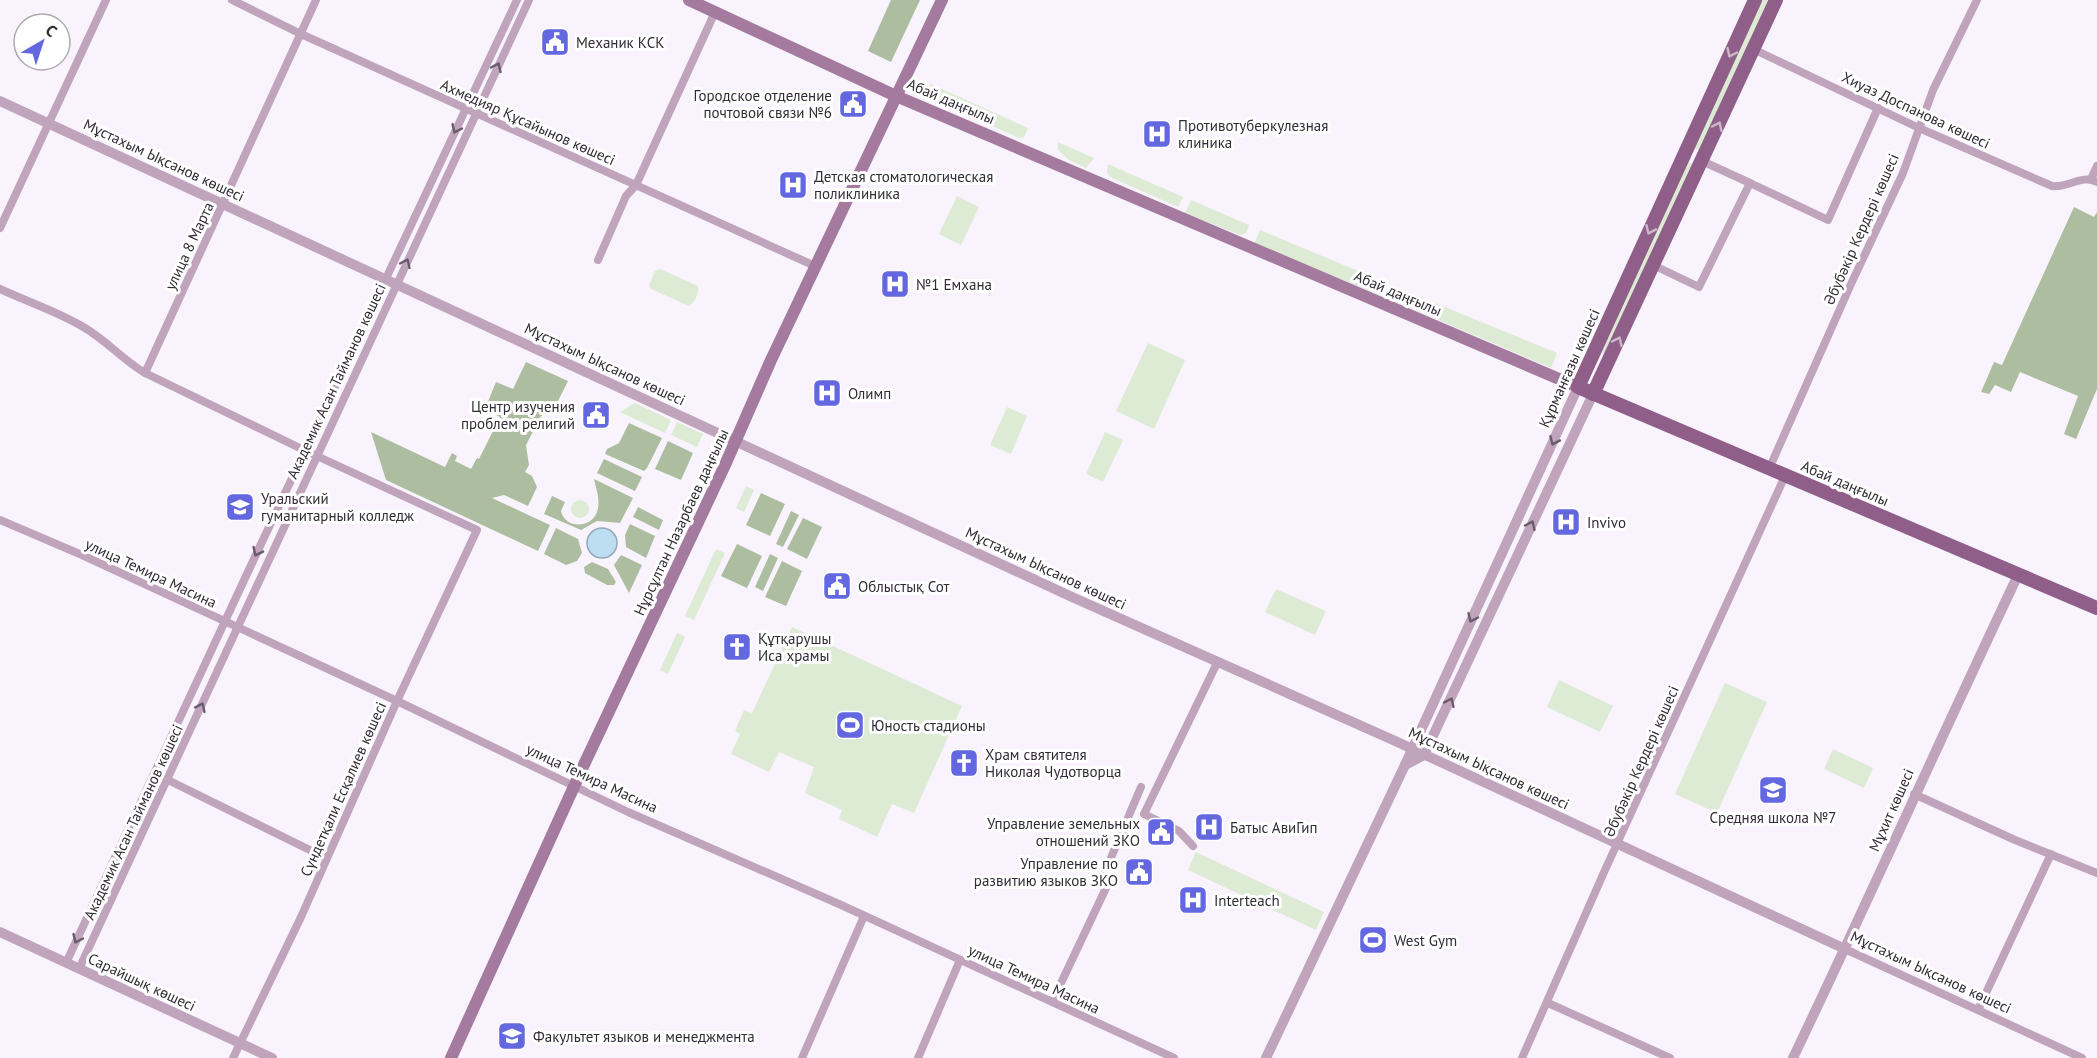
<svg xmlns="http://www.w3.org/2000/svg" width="2097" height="1058" font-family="'PT Sans',sans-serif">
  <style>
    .green { fill: #ddead4 }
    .forest { fill: #acbda0 }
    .water { fill: #bddef1; stroke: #93a9b9; stroke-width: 1.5 }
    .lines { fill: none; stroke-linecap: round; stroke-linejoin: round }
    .minor { stroke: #bfa4bc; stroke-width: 8 }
    .tertiary { stroke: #bfa4bc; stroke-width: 10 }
    .secondary { stroke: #a47b9f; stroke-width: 12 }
    .primary { stroke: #8f5f8a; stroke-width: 14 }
    .oneway { stroke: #cdb7ca }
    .oneway2 { stroke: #6a5c6c }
    .labels { text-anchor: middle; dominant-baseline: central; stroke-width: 6; stroke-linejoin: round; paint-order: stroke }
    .poi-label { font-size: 15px; fill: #312c36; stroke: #fff; text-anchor: start }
    .street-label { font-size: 15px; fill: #312c36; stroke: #fff }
  </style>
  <rect width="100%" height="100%" fill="#f9f3fe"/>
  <g class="green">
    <polygon points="1762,0 1770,0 1700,151 1694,148"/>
    <polygon points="931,84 1028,128 1024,137 1019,138 924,96"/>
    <polygon points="1058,142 1094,158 1086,168 1069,160 1058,150"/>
    <polygon points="1688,162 1694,165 1606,355 1600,352"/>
    <polygon points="1108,164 1183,197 1178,207 1110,177 1107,173"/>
    <polygon points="957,196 979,207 961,245 939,234"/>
    <polygon points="1191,200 1249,225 1246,233 1240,235 1185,213"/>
    <polygon points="1260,230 1387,283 1380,295 1254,244"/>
    <path d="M660 269 698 286C699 293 695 303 689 306L651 289 649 285 655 271Z"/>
    <polygon points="1396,287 1557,353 1551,368 1392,300"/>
    <polygon points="1148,343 1185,360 1154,429 1116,411"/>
    <polygon points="635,403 671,420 665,433 620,412"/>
    <polygon points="1007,407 1027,416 1011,454 990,445"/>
    <polygon points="677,422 703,434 697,447 671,435"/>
    <polygon points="1105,432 1123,440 1103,482 1086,474"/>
    <polygon points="746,486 754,490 744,512 736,508"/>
    <circle cx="580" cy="509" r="9"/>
    <polygon points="716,549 725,553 694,620 685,616"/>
    <polygon points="1276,589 1326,611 1315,635 1265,612"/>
    <polygon points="792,627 962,706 914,813 892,804 877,837 839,819 842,810 805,793 814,767 779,752 769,772 731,754 740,734 735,731 744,710 752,713"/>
    <polygon points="677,633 685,637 668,674 660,670"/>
    <polygon points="1559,680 1613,706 1600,732 1547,707"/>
    <polygon points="1725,683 1767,702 1717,813 1675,794"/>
    <polygon points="1833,749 1873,768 1864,788 1824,769"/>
    <polygon points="1196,852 1324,912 1316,930 1188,870"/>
  </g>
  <g class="forest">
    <polygon points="891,0 920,0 891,62 868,51"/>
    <polygon points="2074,207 2094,217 2097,212 2097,389 2076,439 2064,434 2078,396 2020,372 2011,392 1995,385 1989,394 1981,392 1994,362 2002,365"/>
    <polygon points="526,362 568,381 554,409 541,416 526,445 529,465 525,472 532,476 537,487 528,506 504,495 492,498 550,525 538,551 386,480 371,432 445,467 452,453 457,456 455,461 471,469 477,458 479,459 500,417 485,409 496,382 513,389"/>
    <polygon points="629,423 662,438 647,468 644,471 605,454 607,449 619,443"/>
    <polygon points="668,441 693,453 681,480 655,469"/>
    <polygon points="604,459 642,477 635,491 597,473"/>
    <path d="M594 479 633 498 620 523 597 521 581 530 544 514 552 496 565 502 561 511C565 530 595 529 598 508 600 499 596 488 594 479Z"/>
    <polygon points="761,493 785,504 770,536 746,525"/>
    <polygon points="638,507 663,520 659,530 633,517"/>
    <polygon points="791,511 799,515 783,547 776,544"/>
    <polygon points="803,518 822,527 807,559 787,549"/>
    <polygon points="630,524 655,536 646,558 626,547 625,535"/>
    <polygon points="556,528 578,539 582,553 577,561 566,565 544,554"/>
    <polygon points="737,544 762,556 747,588 721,576"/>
    <polygon points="770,554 778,558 763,591 755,587"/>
    <polygon points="621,555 642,565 629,593 614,565"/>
    <polygon points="782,561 802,571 786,606 765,597"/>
    <polygon points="592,562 608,569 616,582 614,585 607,585 585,573 584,567"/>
  </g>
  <circle class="water" cx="602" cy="543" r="15"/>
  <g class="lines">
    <g class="minor">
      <polyline points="232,0 301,34 815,266"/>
      <path d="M1753 49 1919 128 2052 186C2069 188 2081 174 2097 182"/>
      <polyline points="1702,161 1750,183"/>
      <polyline points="2091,179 2097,166"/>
      <polyline points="0,228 106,0"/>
      <polyline points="598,260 626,196 636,185 715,12"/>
      <polyline points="1653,265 1699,287 1750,183 1828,220 1878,108"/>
      <path d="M0 289C28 302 59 312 85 328 107 341 123 360 145 373L306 451 477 530 397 701 301 917 233 1058"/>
      <polyline points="145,373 316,0"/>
      <polyline points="1769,469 1851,284 1903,173 1933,90 1977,0"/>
      <polyline points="0,520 82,555 397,701 628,812 839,904 1174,1058"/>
      <polyline points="168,780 326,858"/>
      <polyline points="1914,794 2015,840 2097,873"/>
      <polyline points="1193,846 1179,831 1144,814 1217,663"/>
      <polyline points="1845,949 2082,1058"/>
      <polyline points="66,963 246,576 517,0"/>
      <polyline points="79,969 529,0"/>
      <polyline points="1052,1002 1106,888 1102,879 1141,787"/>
      <polyline points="1548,1003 1670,1058"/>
      <polyline points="1978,1010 2051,854"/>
      <polyline points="802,1058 864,916"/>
      <polyline points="918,1058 960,960"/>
      <polyline points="1522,1058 1605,870 1785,476"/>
    </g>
    <g class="tertiary">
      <polyline points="0,101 1072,597 1393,740 1845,949"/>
      <polyline points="1405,765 1424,755 1593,394"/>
      <polyline points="0,932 272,1058"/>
      <polyline points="1266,1058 1405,765 1578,387"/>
      <path d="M1793 1058C1870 897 1942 735 2018 575"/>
    </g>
    <g class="secondary">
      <polyline points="689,0 896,96 1578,387"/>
      <polyline points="451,1058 581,771 725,465 771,360 942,0"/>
    </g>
    <g class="primary">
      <polyline points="1755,0 1578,387 2097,608"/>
      <polyline points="1593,394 1776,0"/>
    </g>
  </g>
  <defs><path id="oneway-chevron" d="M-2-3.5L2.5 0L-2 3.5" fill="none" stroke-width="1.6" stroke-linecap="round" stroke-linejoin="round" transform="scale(1.5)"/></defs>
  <g class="oneway">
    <use href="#oneway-chevron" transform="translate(1731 53) rotate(115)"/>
    <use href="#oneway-chevron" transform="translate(1718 126) rotate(-65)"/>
    <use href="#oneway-chevron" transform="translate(1650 230) rotate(114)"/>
    <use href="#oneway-chevron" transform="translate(1618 341) rotate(-65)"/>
  </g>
  <g class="oneway2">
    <use href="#oneway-chevron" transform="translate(497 67) rotate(-65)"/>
    <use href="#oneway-chevron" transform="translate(456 129) rotate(115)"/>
    <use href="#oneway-chevron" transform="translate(406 263) rotate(-65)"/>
    <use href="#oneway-chevron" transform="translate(1554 441) rotate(114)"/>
    <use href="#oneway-chevron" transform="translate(1531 525) rotate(-65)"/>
    <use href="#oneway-chevron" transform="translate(257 552) rotate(116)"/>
    <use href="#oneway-chevron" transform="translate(1472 618) rotate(115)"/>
    <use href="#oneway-chevron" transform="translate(1450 702) rotate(-65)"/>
    <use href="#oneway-chevron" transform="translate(201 707) rotate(-65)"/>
    <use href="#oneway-chevron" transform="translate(77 939) rotate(115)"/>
  </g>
  <defs>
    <g id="civic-square" transform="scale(1.5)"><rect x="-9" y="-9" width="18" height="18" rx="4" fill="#6367e0" stroke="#fff"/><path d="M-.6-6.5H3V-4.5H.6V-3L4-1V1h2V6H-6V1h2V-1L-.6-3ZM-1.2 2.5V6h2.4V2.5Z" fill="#fff"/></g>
    <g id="hospital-square" transform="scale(1.5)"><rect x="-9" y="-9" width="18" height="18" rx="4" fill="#6367e0" stroke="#fff"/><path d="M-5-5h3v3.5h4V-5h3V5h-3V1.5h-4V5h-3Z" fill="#fff"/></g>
    <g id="university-square" transform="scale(1.5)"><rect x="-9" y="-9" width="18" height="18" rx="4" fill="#6367e0" stroke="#fff"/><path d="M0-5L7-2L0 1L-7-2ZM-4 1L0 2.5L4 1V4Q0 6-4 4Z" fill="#fff"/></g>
    <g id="church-square" transform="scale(1.5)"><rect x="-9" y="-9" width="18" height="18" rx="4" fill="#6367e0" stroke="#fff"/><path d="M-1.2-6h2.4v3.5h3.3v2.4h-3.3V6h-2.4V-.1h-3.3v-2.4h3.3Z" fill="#fff"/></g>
    <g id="stadium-square" transform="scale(1.5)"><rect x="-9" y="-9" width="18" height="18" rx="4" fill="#6367e0" stroke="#fff"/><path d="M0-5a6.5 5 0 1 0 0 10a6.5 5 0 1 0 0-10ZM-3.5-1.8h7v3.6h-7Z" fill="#fff"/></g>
    <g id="school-square" transform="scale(1.5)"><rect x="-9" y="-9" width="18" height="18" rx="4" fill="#6367e0" stroke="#fff"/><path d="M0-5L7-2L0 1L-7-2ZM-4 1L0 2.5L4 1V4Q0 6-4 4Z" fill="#fff"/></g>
  </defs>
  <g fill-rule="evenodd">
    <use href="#civic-square" x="555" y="42"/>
    <use href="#civic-square" x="853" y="104"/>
    <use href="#hospital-square" x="1157" y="134"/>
    <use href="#hospital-square" x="793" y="185"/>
    <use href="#hospital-square" x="895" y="284"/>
    <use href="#hospital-square" x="827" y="393"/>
    <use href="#civic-square" x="596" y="415"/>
    <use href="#university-square" x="240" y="507"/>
    <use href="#hospital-square" x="1566" y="522"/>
    <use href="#civic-square" x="837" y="586"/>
    <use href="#church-square" x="737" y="647"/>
    <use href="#stadium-square" x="850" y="725"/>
    <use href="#church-square" x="964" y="763"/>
    <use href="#school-square" x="1773" y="790"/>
    <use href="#hospital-square" x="1209" y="827"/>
    <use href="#civic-square" x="1161" y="832"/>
    <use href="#civic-square" x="1139" y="872"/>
    <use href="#hospital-square" x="1193" y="900"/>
    <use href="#stadium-square" x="1373" y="940"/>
    <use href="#university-square" x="512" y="1036"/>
  </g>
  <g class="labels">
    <g class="poi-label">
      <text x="576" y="42">Механик КСК</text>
      <text x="832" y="95" text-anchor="end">Городское отделение<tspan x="832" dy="17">почтовой связи №6</tspan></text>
      <text x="1178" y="125">Противотуберкулезная<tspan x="1178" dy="17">клиника</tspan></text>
      <text x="814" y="176">Детская стоматологическая<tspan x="814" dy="17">поликлиника</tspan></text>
      <text x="916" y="284">№1 Емхана</text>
      <text x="848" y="393">Олимп</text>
      <text x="575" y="406" text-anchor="end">Центр изучения<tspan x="575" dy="17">проблем религий</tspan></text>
      <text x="261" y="498">Уральский<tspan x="261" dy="17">гуманитарный колледж</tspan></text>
      <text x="1587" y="522">Invivo</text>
      <text x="858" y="586">Облыстық Сот</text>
      <text x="758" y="638">Құтқарушы<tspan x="758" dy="17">Иса храмы</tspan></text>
      <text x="871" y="725">Юность стадионы</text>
      <text x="985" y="754">Храм святителя<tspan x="985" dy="17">Николая Чудотворца</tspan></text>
      <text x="1773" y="817" text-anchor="middle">Средняя школа №7</text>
      <text x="1140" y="823" text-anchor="end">Управление земельных<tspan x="1140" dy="17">отношений ЗКО</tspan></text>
      <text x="1230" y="827">Батыс АвиГип</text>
      <text x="1118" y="863" text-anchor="end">Управление по<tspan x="1118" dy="17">развитию языков ЗКО</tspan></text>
      <text x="1214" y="900">Interteach</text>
      <text x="1394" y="940">West Gym</text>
      <text x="533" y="1036">Факультет языков и менеджмента</text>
    </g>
    <g class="street-label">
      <text transform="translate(951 101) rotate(23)">Абай даңғылы</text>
      <text transform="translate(1916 110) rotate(25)">Хиуаз Доспанова көшесі</text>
      <text transform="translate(528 122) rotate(24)">Ахмедияр Құсайынов көшесі</text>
      <text transform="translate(164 160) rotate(25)">Мұстахым Ықсанов көшесі</text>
      <text transform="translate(1861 229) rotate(-66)">Әбубәкір Кердері көшесі</text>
      <text transform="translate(189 246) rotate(-65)">улица 8 Марта</text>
      <text transform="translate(1398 293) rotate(23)">Абай даңғылы</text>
      <text transform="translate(605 364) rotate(25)">Мұстахым Ықсанов көшесі</text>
      <text transform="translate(1569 368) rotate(-66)">Құрманғазы көшесі</text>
      <text transform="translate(336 381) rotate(-65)">Академик Асан Тайманов көшесі</text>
      <text transform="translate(1845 483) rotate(23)">Абай даңғылы</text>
      <text transform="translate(681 522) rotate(-65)">Нұрсұлтан Назарбаев даңғылы</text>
      <text transform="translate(1046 568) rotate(25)">Мұстахым Ықсанов көшесі</text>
      <text transform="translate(151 573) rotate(25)">улица Темира Масина</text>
      <text transform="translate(1641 761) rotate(-66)">Әбубәкір Кердері көшесі</text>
      <text transform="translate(1489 768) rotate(25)">Мұстахым Ықсанов көшесі</text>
      <text transform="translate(592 778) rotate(25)">улица Темира Масина</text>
      <text transform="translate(343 789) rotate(-66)">Сүндетқали Есқалиев көшесі</text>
      <text transform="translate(1891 810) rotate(-66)">Мұхит көшесі</text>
      <text transform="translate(133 822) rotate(-65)">Академик Асан Тайманов көшесі</text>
      <text transform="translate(1931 972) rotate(25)">Мұстахым Ықсанов көшесі</text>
      <text transform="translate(1034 979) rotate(25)">улица Темира Масина</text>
      <text transform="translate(142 982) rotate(25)">Сарайшық көшесі</text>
    </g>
  </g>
  <g transform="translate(42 42) rotate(39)"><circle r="28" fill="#ffffff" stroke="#adabaf" stroke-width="1.5"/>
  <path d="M0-4.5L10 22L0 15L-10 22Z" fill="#6367e0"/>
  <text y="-9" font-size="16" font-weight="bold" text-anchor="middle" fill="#312c36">С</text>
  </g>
</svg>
